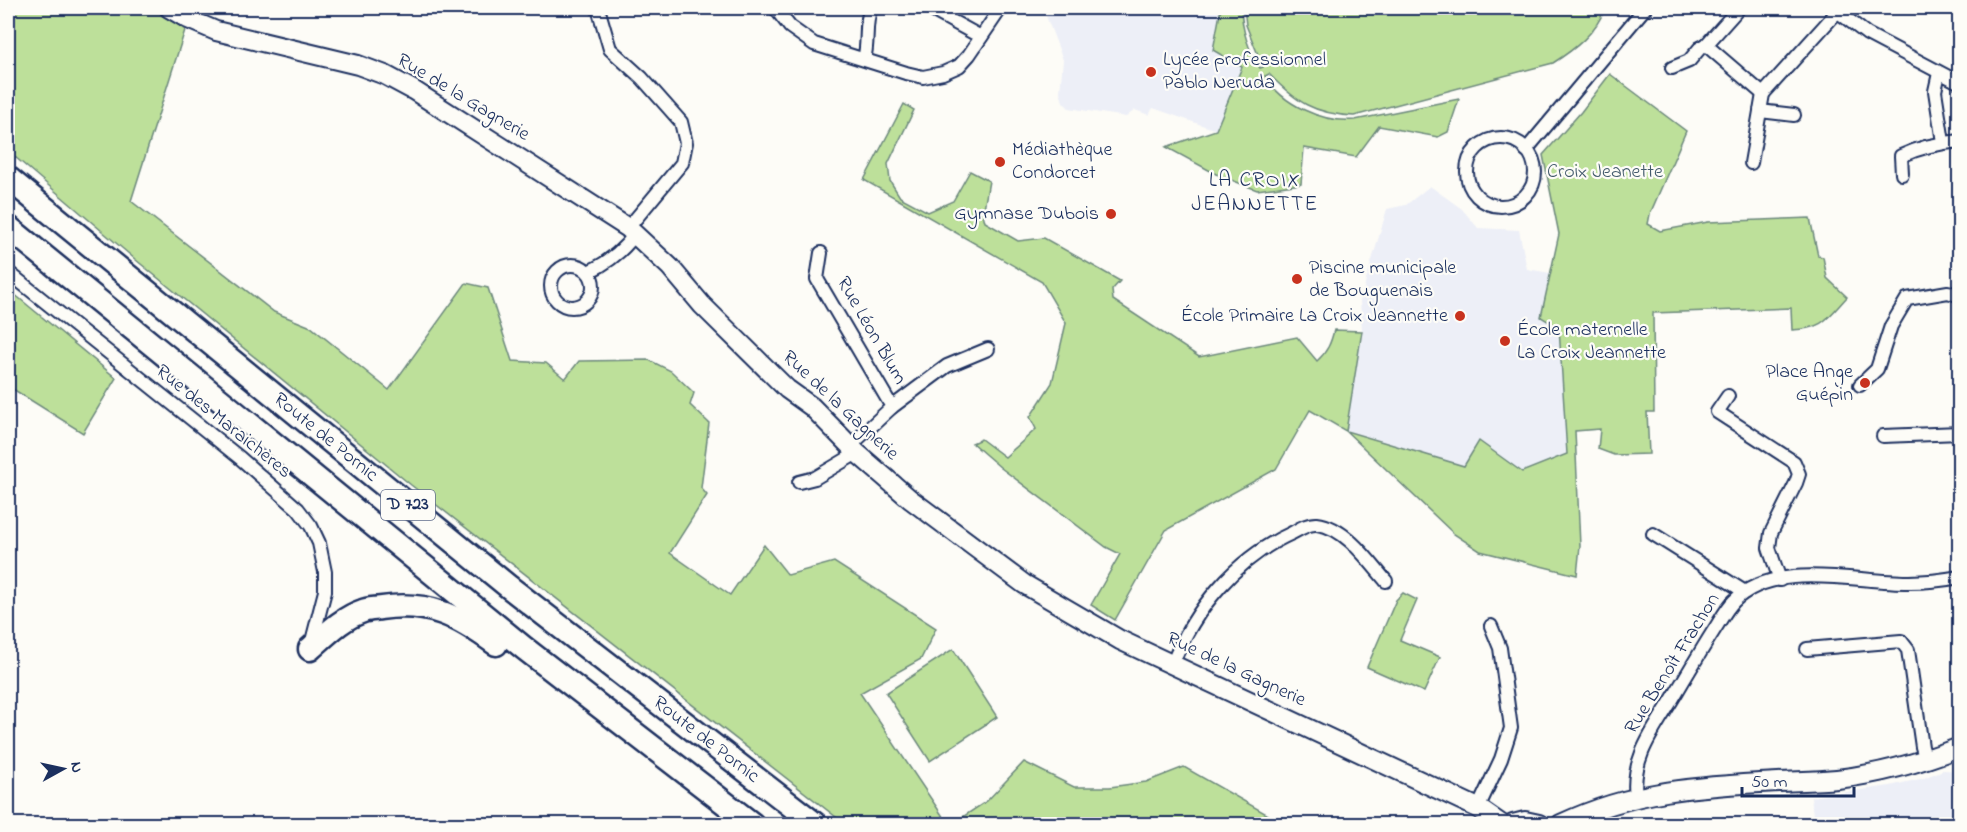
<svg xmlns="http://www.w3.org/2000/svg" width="1967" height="832" font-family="'Indie Flower',sans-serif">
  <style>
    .built { fill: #edeff7 }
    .green { fill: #bde09a; stroke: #6c887c; stroke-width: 1.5 }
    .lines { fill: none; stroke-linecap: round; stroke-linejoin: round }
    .street-casing { stroke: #1b2f5e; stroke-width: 16 }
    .secondary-casing { stroke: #1b2f5e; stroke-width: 22 }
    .highway-casing { stroke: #1b2f5e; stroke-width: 27 }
    .street { stroke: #fdfcf7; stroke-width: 12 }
    .secondary { stroke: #fdfcf7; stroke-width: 18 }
    .highway { stroke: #fdfcf7; stroke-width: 22 }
    .poi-dot { fill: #c8321e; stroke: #fdfcf7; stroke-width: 2 }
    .labels { text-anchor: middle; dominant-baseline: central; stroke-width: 4.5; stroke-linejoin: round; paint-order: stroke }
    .shield { fill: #fdfcf7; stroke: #5f6c8c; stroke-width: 1.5 }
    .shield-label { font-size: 18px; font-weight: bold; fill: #1b2f5e }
    .poi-label { font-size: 20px; fill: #1b2f5e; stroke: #fdfcf7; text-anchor: start }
    .street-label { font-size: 20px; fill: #1b2f5e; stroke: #fdfcf7 }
    .park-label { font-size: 20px; fill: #445b6d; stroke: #fdfcf7 }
    .neighbourhood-label { font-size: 21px; letter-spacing: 1.5px; fill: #1b2f5e; stroke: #fdfcf7 }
  </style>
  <rect width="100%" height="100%" fill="#fdfcf7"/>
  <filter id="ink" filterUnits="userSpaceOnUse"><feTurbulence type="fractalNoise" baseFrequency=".0167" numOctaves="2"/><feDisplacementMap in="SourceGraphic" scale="12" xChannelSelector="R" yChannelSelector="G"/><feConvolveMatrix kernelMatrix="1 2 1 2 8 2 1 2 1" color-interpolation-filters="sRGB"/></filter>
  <g filter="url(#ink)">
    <g class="built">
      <polygon points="1043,8 1221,8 1213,50 1242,67 1216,130 1153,108 1149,115 1135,110 1126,117 1069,108 1063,102 1060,92 1063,60"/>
      <polygon points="1430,186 1462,209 1478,228 1519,230 1527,269 1556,274 1567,455 1522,472 1479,441 1464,466 1346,431 1362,331 1360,301 1387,209 1406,205"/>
      <polygon points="1943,770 1959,771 1959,824 1814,824 1811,797 1890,786 1924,778"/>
    </g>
    <g class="green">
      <polygon points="8,8 156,8 185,30 131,201 274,312 311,327 389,390 466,283 488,288 512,361 546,363 565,379 579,361 649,360 671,371 694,393 690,405 709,423 701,488 707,495 670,553 730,595 764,545 788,575 834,562 936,628 921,659 860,693 948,824 845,824 411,485 136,260 8,151"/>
      <path d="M1221 8H1241C1242 29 1248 50 1260 68L1263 67 1246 25 1244 8H1605C1596 33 1575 49 1553 63L1354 116C1314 114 1296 102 1269 74L1265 76C1282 105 1323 123 1355 120L1459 99 1448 132 1438 137 1379 126 1356 157 1304 148 1301 184 1257 190 1216 174 1166 147 1216 130 1242 67 1213 50Z"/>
      <path d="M1610 74 1686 131 1650 214 1648 224 1660 231 1708 222 1810 218 1818 256 1823 257 1827 278 1847 297C1827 319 1823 329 1792 330L1791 308 1653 313 1654 412H1647L1649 454 1614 455 1598 449 1600 429 1575 431 1580 546 1577 575 1480 551 1454 534 1346 431 1310 410 1276 469 1166 530 1115 620 1091 605 1120 554 1106 547 1001 468 972 443 981 439 1005 457 1036 429 1030 417 1052 383 1066 323 1042 282 864 180 904 104 914 110 888 164 890 181 900 197 928 212 953 201 970 171 989 181 983 214 985 222 1018 241 1044 238 1120 281 1112 290 1113 300 1199 357 1297 337 1317 361C1327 352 1331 343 1334 330L1362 331 1346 431 1464 466 1479 441 1522 472 1567 454 1559 328 1541 317 1559 234 1543 155 1581 112Z"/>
      <polygon points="8,289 116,378 83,433 8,386"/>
      <polygon points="1403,593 1417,600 1400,640 1440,657 1424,692 1367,667 1396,600"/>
      <polygon points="953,649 997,717 930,761 886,693"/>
      <polygon points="1024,762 1074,787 1110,787 1146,782 1184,767 1284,824 952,824 987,801"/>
    </g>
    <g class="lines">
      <g class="street-casing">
        <g id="street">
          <polyline points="598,8 610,49 642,78 681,122 686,143 682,163 628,228"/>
          <polyline points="775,8 790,27 814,44 906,73 923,77 943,73 959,66 969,55 1001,8"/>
          <polyline points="928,8 981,37"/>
          <polyline points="1833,8 1867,34 1960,83"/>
          <polyline points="1706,45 1739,8"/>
          <path d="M864 59C869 43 864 23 871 8"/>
          <polyline points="1672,68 1689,61 1700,48 1706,45 1763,94 1837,12"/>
          <polyline points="1939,73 1935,91 1943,142"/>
          <polyline points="1760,111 1794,115"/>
          <circle cx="1501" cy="172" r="34"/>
          <polyline points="1526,150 1645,8"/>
          <polyline points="1751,163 1763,94"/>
          <path d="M1902 174 1901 156C1920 147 1939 143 1960 141"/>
          <polyline points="821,253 817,279 892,407 850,446"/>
          <circle cx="572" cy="286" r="21"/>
          <polyline points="8,272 240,458 298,509 311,526 319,543 325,572 325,591 311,645"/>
          <path d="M588 272C608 263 622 252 635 234"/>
          <polyline points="1860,385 1877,369 1891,326 1907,299 1948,292 1960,296"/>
          <polyline points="1728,396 1717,412 1794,462 1799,474 1796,483 1771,533 1769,548 1780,580"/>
          <polyline points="892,407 947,366 988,349"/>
          <polyline points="1883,436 1960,433"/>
          <polyline points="799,482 815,478 857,453"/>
          <polyline points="1653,534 1745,592"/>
          <polyline points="1807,649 1901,641 1908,650 1922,747 1926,760"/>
          <path d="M1172 665C1194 609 1236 558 1292 533 1299 529 1309 523 1317 524 1345 527 1369 561 1386 581"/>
          <path d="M1636 797C1630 757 1657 726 1676 693 1689 671 1702 649 1716 627 1721 619 1727 608 1734 601 1776 559 1858 583 1910 582 1926 582 1943 580 1960 577"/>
          <polyline points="1478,808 1501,759 1511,728 1500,648 1491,626"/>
        </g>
      </g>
      <g class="secondary-casing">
        <g id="secondary">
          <polyline points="169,8 188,19 216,31 358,65 385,75 413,90 628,228 670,267 702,305 787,389 812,407 857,453 910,499 1024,584 1120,640 1478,808 1501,824"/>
          <polyline points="1513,824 1525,821 1539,824"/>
          <path d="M1561 824C1633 790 1699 786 1778 782 1797 781 1817 781 1837 779 1880 774 1919 763 1960 747"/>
        </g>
      </g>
      <g class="highway-casing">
        <g id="highway">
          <path id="s1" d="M8 178 509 587 815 824"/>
          <polyline points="8,227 524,648 752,824"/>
          <path d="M310 649C326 635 342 618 363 611 368 609 375 609 381 608 429 601 458 616 496 644"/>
        </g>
      </g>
      <use href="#street" class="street"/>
      <use href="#secondary" class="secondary"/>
      <use href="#highway" class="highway"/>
    </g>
  </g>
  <g class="poi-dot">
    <circle cx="1151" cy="72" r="6"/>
    <circle cx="1000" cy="162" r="6"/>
    <circle cx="1111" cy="214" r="6"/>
    <circle cx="1297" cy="279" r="6"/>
    <circle cx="1460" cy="316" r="6"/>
    <circle cx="1505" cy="341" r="6"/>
    <circle cx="1865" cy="383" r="6"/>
  </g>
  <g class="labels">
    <rect class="shield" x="381" y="490" width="54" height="30" rx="4.5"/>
    <g class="shield-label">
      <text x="408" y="505">D 723</text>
    </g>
    <g class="poi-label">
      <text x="1163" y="60">Lycée professionnel<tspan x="1163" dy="23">Pablo Neruda</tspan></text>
      <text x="1012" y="150">Médiathèque<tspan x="1012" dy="23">Condorcet</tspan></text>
      <text x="1099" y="214" text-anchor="end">Gymnase Dubois</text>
      <text x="1309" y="268">Piscine municipale<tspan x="1309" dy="23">de Bouguenais</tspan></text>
      <text x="1448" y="316" text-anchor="end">École Primaire La Croix Jeannette</text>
      <text x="1517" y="330">École maternelle<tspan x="1517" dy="23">La Croix Jeannette</tspan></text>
      <text x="1853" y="372" text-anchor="end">Place Ange<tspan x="1853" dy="23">Guépin</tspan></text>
    </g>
    <g class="street-label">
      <text transform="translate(463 98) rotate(31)">Rue de la Gagnerie</text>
      <text transform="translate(871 331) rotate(60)">Rue Léon Blum</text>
      <text transform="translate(840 406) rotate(43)">Rue de la Gagnerie</text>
      <text transform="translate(223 422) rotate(39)">Rue des Maraichères</text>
      <text stroke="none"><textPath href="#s1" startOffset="410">Route de Pornic</textPath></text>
      <text transform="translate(1673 664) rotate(-58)">Rue Benoît Frachon</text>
      <text transform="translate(1236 670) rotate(25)">Rue de la Gagnerie</text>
      <text stroke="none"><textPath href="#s1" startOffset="896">Route de Pornic</textPath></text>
    </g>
    <g class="park-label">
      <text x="1605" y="172">Croix Jeanette</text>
    </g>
    <g class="neighbourhood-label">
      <text x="1255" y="181">LA CROIX<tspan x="1255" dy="24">JEANNETTE</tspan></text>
    </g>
  </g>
  <rect width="1967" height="832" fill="none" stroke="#fdfcf7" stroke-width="30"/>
  <rect x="15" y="15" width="1937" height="802" fill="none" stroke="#1b2f5e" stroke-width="2" filter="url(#ink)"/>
  <g transform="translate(63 769) rotate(82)" stroke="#fdfcf7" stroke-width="4.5" paint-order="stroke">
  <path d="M0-4.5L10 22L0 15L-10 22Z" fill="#1b2f5e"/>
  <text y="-9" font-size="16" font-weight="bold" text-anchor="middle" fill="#1b2f5e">N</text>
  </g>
  <path d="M1742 787v9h112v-9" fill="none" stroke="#1b2f5e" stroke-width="3"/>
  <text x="1751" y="787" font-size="18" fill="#1b2f5e" stroke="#fdfcf7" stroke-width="4.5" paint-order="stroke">50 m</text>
</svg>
